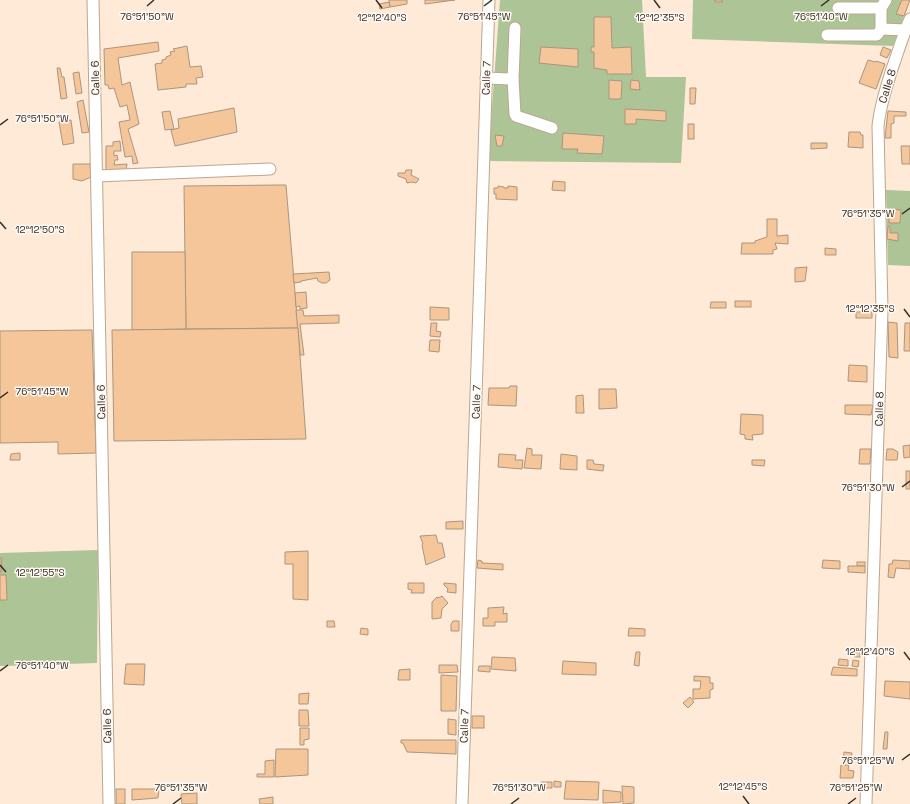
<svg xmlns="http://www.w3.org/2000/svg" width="910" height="804" font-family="'Space Grotesk',sans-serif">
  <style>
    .green { fill: #adc496 }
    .building { fill: #f4c69a; stroke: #ac957f }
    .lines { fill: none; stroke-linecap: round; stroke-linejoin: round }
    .minor-casing { stroke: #bda68f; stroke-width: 13 }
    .minor { stroke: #fff; stroke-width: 11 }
    .ticks { fill: none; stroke: #382f25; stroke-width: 1.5 }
    .labels { text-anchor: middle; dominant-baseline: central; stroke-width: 3; stroke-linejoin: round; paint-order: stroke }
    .street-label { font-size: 11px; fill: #382f25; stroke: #fffaf5 }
    .ticks-label { font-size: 10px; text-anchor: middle; fill: #382f25; stroke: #fffaf5; stroke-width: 3; stroke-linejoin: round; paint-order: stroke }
  </style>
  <rect width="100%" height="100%" fill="#feead7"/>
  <g class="green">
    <polygon points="500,0 642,0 646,77 686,77 681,163 488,161"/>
    <polygon points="693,0 910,0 893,46 692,39"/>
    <polygon points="886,190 910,191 910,266 888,265"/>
    <polygon points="98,550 97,663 0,666 0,553"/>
  </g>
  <g class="building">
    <polygon points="389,0 407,0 407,4 390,7"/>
    <polygon points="425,0 455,0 425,4"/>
    <rect x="715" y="0" width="7" height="2"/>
    <polygon points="902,0 910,0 904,16 896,14"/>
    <polygon points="389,2 390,7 380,9 379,4"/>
    <polygon points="594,17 611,17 612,48 631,47 632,74 607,74 607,70 594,68 594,52 591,52 591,47 594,47"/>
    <polygon points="158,42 159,51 118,58 122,85 130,82 139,124 128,129 138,163 133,164 132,156 125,157 119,122 130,120 127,105 120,107 114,88 109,89 108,85 105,85 104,49"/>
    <polygon points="187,46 190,67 201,66 203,77 196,78 197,84 186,84 186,87 158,90 155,64 162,63 162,60 166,59 166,57 171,55 170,52 175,51 173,49"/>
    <polygon points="541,47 578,49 578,67 539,63"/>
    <polygon points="883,47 891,50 887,58 880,55"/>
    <polygon points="868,60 875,62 876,61 885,64 876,89 859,83"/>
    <polygon points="57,68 60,68 62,77 64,77 67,98 61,99"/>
    <polygon points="79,72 82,93 76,94 73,73"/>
    <polygon points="609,80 622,81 621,99 609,99"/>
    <polygon points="631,80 639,81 640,90 630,89"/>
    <polygon points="690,88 696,88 695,104 690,104"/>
    <polygon points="83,100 89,132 82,133 77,102"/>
    <polygon points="234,108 237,132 175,146 171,130 179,128 178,119"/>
    <polygon points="625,109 666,111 666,121 636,119 636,124 625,124"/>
    <polygon points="170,111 174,129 165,130 162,112"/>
    <polygon points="888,111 906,112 906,116 894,116 894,123 891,124 891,138 885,138"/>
    <polygon points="71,120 74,143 63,145 59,122"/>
    <rect x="688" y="124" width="6" height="15"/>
    <polygon points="849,132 860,132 861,135 863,135 863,148 848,147"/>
    <polygon points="563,133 604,136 602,154 577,153 578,149 562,149"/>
    <polygon points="495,135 504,136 502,146 497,146"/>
    <polygon points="120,141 121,151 114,151 114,156 117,155 118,160 115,160 114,165 127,164 126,170 106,173 106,146 113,146 113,142"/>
    <polygon points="811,143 827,143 827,148 811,149"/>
    <polygon points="901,146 910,146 910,164 902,164"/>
    <polygon points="73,164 90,164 91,177 82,181 73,179"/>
    <polygon points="406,170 412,170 411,175 419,179 416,183 412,182 407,183 406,179 398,176 398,173 405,173"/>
    <polygon points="553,181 565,182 565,191 552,190"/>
    <polygon points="280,185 286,185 298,328 186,329 184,186"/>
    <polygon points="498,186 504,187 504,188 508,188 508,186 517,187 517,200 496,199 496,194 494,194 494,188 498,188"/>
    <polygon points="889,209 901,210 900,223 889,223"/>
    <polygon points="767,219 777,219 777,236 788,235 788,244 775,243 777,249 773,250 773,254 741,254 742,243 755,243 755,241 767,237"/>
    <polygon points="888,226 890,227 890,233 898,233 898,241 887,239"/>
    <polygon points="825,248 836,249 836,255 825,255"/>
    <polygon points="132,252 185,252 186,329 132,330"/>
    <polygon points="807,267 805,281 795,282 795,268"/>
    <polygon points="329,272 330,280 326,283 322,283 318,281 317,278 301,281 301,282 294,283 293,274"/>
    <polygon points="306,292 307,308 300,309 300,306 296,307 295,293"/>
    <rect x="735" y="301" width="16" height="6"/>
    <polygon points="711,302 726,302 726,308 710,308"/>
    <polygon points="430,307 449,308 449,320 430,320"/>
    <polygon points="296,310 303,310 304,316 339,315 339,323 300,324 304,355 300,355"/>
    <rect x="856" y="312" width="16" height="6"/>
    <polygon points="888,322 897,323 898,358 889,357"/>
    <polygon points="431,323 437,323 436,331 441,332 440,337 430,336"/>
    <polygon points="905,323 910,323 910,351 904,351"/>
    <polygon points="298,328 306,439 114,441 112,330"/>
    <polygon points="92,330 96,453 58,454 58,442 0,443 0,331"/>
    <polygon points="430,340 440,340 439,352 429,351"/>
    <polygon points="849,365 867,366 867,382 848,381"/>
    <polygon points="510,386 517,386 516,406 488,405 489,388 509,388"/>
    <polygon points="599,389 616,389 617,408 599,409"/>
    <polygon points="583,395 584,413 576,413 576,396"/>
    <polygon points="845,405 873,405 871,415 845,414"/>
    <polygon points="741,414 763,415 763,434 752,435 753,440 745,439 745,435 740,434"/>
    <polygon points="910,445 910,457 904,458 903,446"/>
    <polygon points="527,448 532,449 532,455 542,455 541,469 524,468"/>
    <polygon points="860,449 871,449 870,464 859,464"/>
    <polygon points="887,449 893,449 898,452 897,460 886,460"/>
    <polygon points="20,453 20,460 10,460 11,454"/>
    <polygon points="499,454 516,455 515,460 523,460 522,469 498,467"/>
    <polygon points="561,454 577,456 577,470 560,469"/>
    <polygon points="587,460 593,460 594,464 604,465 603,471 587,469"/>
    <polygon points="752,460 765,460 764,466 752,465"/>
    <rect x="906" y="471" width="4" height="18"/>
    <polygon points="463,521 463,529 446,529 446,522"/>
    <polygon points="436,535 438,543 442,543 445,557 426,565 422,545 423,544 420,536"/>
    <polygon points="308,551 308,600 293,599 293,564 285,564 285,552"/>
    <polygon points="0,558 2,558 1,572 0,572"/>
    <polygon points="478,560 482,561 482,563 503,564 503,570 477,568"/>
    <polygon points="823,560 840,561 840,569 822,568"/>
    <polygon points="893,560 910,561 910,569 896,568 894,578 888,577 889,564 892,564"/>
    <rect x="857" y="562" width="8" height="4"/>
    <polygon points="848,566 865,566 865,573 848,572"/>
    <polygon points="0,575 6,575 7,600 0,600"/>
    <polygon points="408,583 424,583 424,593 411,593 412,590 408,589"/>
    <polygon points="444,583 456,584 456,593 447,592 448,589 444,585"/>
    <polygon points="442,596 448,603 442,609 441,618 432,619 432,602 437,597 438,598"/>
    <polygon points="504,607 503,614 507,613 507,622 495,622 495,626 483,626 483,618 488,618 488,608"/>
    <polygon points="327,621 334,621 335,627 327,627"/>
    <polygon points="453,621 459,621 459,631 451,631 451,624"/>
    <polygon points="361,628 368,629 368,635 360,634"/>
    <polygon points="629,628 645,629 645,636 628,636"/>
    <rect x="855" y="648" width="5" height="9"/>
    <polygon points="636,652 640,652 639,666 634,665"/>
    <polygon points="492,657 515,658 516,671 491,669"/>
    <polygon points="839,659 848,660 848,666 838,665"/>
    <polygon points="853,660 859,661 858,667 852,666"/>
    <polygon points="563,661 596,663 596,675 562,674"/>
    <polygon points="126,664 145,664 144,685 124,684"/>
    <polygon points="439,665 457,665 458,672 439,673"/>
    <polygon points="479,666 490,666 490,672 478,671"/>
    <polygon points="833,667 857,669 857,676 831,675"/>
    <polygon points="410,669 410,680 398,680 399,670"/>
    <polygon points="441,675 457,676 456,711 441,711"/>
    <polygon points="694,676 710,677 710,683 713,683 713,689 710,690 710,698 693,699 693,689 700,689 701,681 694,681"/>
    <polygon points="885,681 910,682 910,699 884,696"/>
    <polygon points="309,693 308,704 299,704 299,694"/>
    <polygon points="690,697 694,702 688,708 683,703"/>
    <polygon points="299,710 308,710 309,726 299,726"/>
    <rect x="472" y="716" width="12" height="12"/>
    <polygon points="448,719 456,720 456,735 448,734"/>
    <polygon points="300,728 309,728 309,739 304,740 304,745 300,745"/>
    <polygon points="885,732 888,732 887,749 883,749"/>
    <polygon points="401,740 456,740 456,754 407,752 403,743 401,743"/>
    <polygon points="276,749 308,749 308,775 275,777"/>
    <polygon points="844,752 852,753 850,763 843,762"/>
    <polygon points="274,760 274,777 257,777 257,774 265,774 265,761"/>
    <polygon points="841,765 849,765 848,770 854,771 853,778 840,778"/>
    <polygon points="554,781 561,782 561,787 554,787"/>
    <polygon points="566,781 599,782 598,800 564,799"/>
    <polygon points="541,782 552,782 552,788 540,788"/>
    <polygon points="622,786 634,787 634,803 623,804"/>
    <rect x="116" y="789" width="9" height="15"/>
    <polygon points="132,789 159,789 158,798 132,800"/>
    <polygon points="603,790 621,792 621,802 603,803"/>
    <polygon points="197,793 197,804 182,804 181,794"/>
    <polygon points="273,797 273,804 260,804 259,799"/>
  </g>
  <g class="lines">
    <g class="minor-casing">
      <g id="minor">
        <polyline points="93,0 109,804"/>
        <polyline points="838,8 881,8"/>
        <polyline points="881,29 906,30"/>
        <polyline points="827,35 877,35 881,29 881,8 886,0"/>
        <polyline points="486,78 513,79 515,28"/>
        <polyline points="513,79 515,114 516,116 552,128"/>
        <polyline points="97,176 270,169"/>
        <polyline points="462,804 477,365 489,0"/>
        <path d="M866 804 882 310 878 126C880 106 886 88 892 69 898 52 903 35 910 19"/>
      </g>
    </g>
    <use href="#minor" class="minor"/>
  </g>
  <path class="ticks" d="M376 0 382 8M654 0 660 8M147 6 154 0M484 6 492 0M821 6 829 0M0 125 8 119M902 214 910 208M0 222 6 229M904 309 910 317M0 398 8 392M902 487 910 481M0 565 6 572M904 652 910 660M0 671 8 665M902 760 910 754M743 796 749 804M173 804 181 798M511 804 519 798M848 804 856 798"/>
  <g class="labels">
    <g class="street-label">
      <text transform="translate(95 78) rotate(-91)">Calle 6</text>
      <text transform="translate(486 78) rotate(-88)">Calle 7</text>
      <text transform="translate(887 86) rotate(-73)">Calle 8</text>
      <text transform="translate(101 402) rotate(-91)">Calle 6</text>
      <text transform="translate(476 402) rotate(-88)">Calle 7</text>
      <text transform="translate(879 409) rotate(-88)">Calle 8</text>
      <text transform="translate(107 726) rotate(-91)">Calle 6</text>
      <text transform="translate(464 726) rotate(-88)">Calle 7</text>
    </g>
  </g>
  <g class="ticks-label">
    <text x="147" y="20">76°51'50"W</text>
    <text x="484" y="20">76°51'45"W</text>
    <text x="821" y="20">76°51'40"W</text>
    <text x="382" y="21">12°12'40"S</text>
    <text x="660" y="21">12°12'35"S</text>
    <text x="42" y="122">76°51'50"W</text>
    <text x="868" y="217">76°51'35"W</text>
    <text x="40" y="233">12°12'50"S</text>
    <text x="870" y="312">12°12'35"S</text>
    <text x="42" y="395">76°51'45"W</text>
    <text x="868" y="491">76°51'30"W</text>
    <text x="40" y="576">12°12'55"S</text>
    <text x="870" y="655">12°12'40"S</text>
    <text x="42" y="669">76°51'40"W</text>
    <text x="868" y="764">76°51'25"W</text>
    <text x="743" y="790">12°12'45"S</text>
    <text x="181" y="791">76°51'35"W</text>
    <text x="519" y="791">76°51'30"W</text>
    <text x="856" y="791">76°51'25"W</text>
  </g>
</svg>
